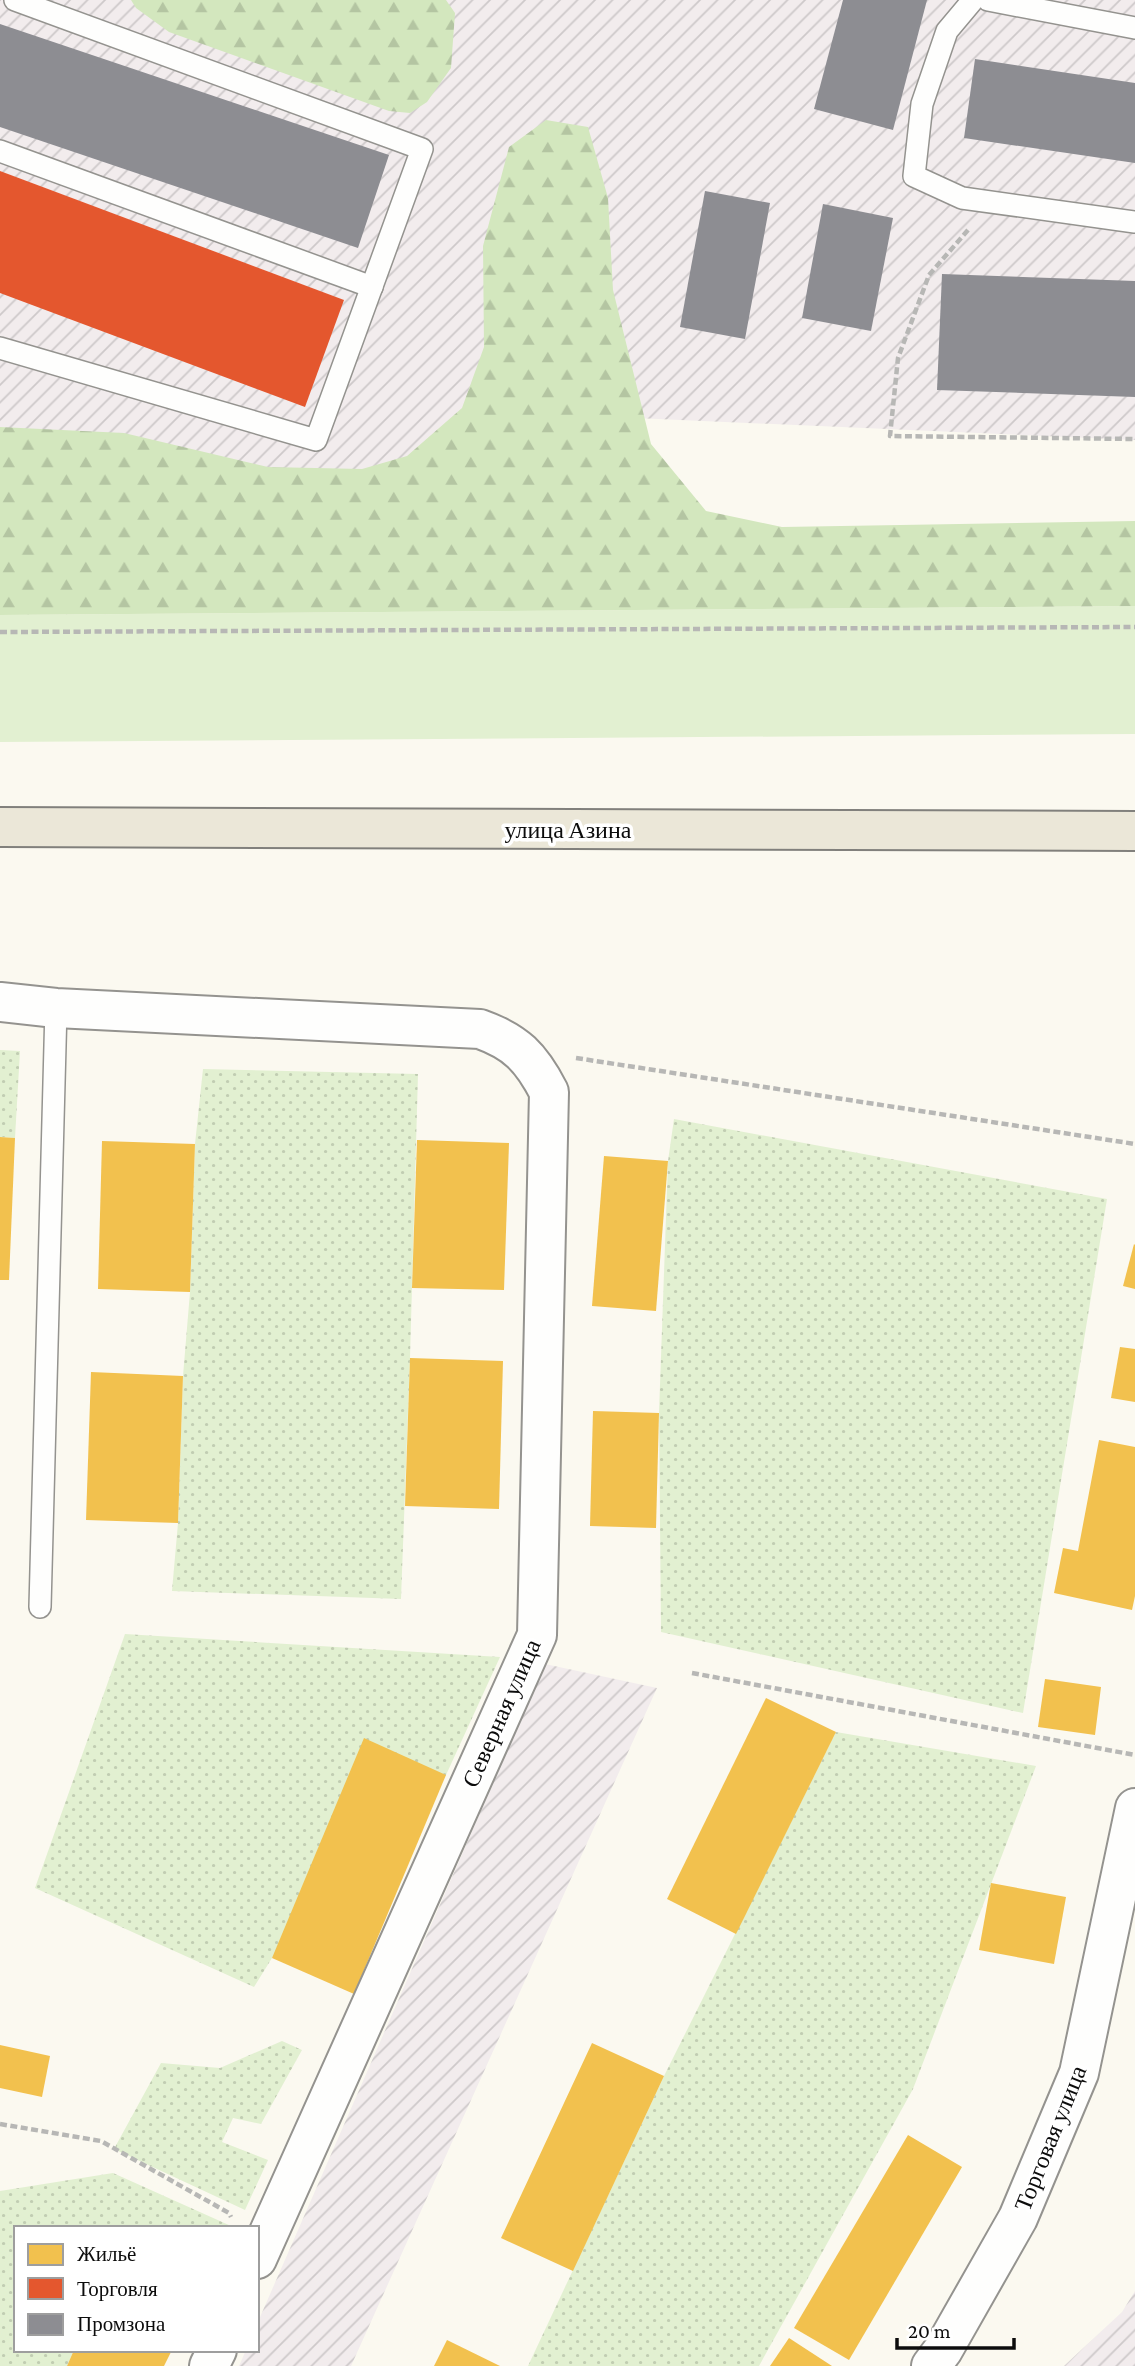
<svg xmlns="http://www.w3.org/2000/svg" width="1135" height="2366" font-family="'Crimson Pro',serif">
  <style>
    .industrial { fill: url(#industrial-furrows) }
    .grass { fill: #e2f0d1 }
    .forest { fill: url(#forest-firs) }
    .park { fill: url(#park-dots) }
    .homes { fill: #f2c14e }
    .shops { fill: #e4572e }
    .industry { fill: #8d8d92 }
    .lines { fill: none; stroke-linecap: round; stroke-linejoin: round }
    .lane-casing { stroke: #94938f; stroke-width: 24 }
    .street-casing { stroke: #94938f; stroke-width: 42 }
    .primary-casing { stroke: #81807c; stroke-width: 42 }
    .path { stroke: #b7b7b5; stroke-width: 4.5; stroke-dasharray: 7 3.5; stroke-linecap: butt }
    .lane { stroke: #fefefd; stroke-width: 21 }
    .street { stroke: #fefefd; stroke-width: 38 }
    .primary { stroke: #ebe7d8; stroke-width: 38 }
    .labels { text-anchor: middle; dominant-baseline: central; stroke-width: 7; stroke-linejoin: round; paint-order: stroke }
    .street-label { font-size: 24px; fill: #0c0c0c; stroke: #fff }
  </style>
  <defs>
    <pattern id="industrial-furrows" width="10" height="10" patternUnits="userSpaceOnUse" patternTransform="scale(1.75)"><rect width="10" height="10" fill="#f2eced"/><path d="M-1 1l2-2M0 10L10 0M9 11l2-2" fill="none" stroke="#cec9ca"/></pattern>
    <pattern id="forest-firs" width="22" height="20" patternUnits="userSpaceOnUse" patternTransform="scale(1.75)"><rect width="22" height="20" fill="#d3e7be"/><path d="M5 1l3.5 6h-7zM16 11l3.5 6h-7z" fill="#b4c5a2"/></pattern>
    <pattern id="park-dots" width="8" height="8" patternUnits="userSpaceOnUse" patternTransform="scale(1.75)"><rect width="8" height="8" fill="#e2f0d1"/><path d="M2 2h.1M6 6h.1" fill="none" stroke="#c1cdb2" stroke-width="1.8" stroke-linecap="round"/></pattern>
  </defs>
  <rect width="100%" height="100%" fill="#fbf9f0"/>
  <g class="industrial">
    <polygon points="0,0 1135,0 1135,440 591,416 575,494 0,513"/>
    <polygon points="545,1664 657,1688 351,2366 239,2366 246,2350 257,2350 257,2324"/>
    <polygon points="1135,2291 1135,2366 1064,2366 1122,2312"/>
  </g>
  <polygon class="grass" points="1135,606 1135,734 0,742 0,615"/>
  <g class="forest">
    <polygon points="131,0 446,0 455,13 451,68 427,102 410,113 389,111 169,32 136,8"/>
    <polygon points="546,120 588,127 608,198 613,290 651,444 706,511 782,527 1135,521 1135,606 0,615 0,427 124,433 268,467 362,469 407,456 462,408 484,347 483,246 509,147"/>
  </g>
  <g class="park">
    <polygon points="0,1050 20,1051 15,1138 0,1137"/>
    <polygon points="203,1069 418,1074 410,1358 401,1599 172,1591 178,1523 183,1376 190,1292 195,1144"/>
    <polygon points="674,1119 1107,1199 1023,1713 661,1632 659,1413 668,1161"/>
    <polygon points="125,1634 500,1657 446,1775 272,1958 254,1987 35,1888"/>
    <polygon points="836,1732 1036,1766 913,2089 759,2366 528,2366 664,2076"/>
    <polygon points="282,2041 302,2050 261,2124 233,2118 222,2142 268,2160 245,2210 114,2149 161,2063 220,2068"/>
    <polygon points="113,2173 231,2226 16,2228 16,2350 74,2350 67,2366 0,2366 0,2191"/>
  </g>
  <g class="homes">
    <polygon points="0,1137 15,1138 9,1280 0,1280"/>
    <polygon points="417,1140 509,1143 504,1290 412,1288"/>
    <polygon points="102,1141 195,1144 190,1292 98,1289"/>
    <polygon points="604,1156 668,1161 656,1311 592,1306"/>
    <polygon points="1134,1244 1135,1245 1135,1289 1123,1286"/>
    <polygon points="1120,1347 1135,1349 1135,1402 1111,1398"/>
    <polygon points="410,1358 503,1361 499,1509 405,1506"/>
    <polygon points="91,1372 183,1376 178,1523 86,1520"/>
    <polygon points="593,1411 659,1413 656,1528 590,1526"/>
    <polygon points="1099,1440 1135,1447 1135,1596 1132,1610 1054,1593 1063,1548 1078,1551"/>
    <polygon points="1045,1679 1101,1687 1095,1735 1038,1727"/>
    <polygon points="766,1698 836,1732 736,1934 667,1899"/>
    <polygon points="364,1738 446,1775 354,1994 272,1958"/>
    <polygon points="991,1883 1066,1897 1054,1964 979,1950"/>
    <polygon points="592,2043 664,2076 573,2271 501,2238"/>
    <polygon points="0,2045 50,2056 42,2097 0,2088"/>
    <polygon points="908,2135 962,2167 849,2360 794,2328"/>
    <polygon points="789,2338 832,2366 770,2366"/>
    <polygon points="447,2340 500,2366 434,2366"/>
    <polygon points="74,2350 172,2350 164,2366 67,2366"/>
  </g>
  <polygon class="shops" points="0,171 344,300 305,407 0,293"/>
  <g class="industry">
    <polygon points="843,0 927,0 893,130 814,109"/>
    <polygon points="0,24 389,155 358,248 0,127"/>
    <polygon points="975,59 1135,83 1135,163 964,138"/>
    <polygon points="705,191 770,203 745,339 680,327"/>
    <polygon points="823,204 893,218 871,331 802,318"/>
    <polygon points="942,274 1135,281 1135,397 937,390"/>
  </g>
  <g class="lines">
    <g class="lane-casing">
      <g id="lane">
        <polyline points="973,0 947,31 922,104 914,176 962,198 1135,222"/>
        <polyline points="988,0 1135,28"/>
        <polyline points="0,151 372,287"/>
        <polyline points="0,348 316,440 422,149 15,0"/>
        <polyline points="40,1607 56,1008"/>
      </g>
    </g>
    <g class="street-casing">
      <g id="street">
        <path d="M0 1002 56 1008 480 1029C516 1042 531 1057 549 1092L537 1635 257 2259"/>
        <polyline points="209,2366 217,2350"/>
        <polyline points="931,2366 943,2350 1018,2218 1079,2073 1135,1808"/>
      </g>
    </g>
    <g class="primary-casing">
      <polyline id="primary" points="0,827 1135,831"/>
    </g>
    <g class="path">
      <polyline points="968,230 929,275 898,358 890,436 1135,439"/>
      <polyline points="0,632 1135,627"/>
      <polyline points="576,1058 1135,1144"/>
      <polyline points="692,1673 1135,1755"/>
      <polyline points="0,2124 101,2141 229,2213 231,2217"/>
    </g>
    <use href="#lane" class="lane"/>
    <use href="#street" class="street"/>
    <use href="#primary" class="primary"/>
  </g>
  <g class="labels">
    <g class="street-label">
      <text x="568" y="829">улица Азина</text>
      <text transform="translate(501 1713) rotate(-66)">Северная улица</text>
      <text transform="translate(1050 2138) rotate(-68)">Торговая улица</text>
    </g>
  </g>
  <rect x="14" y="2226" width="245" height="126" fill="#ffffff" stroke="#9e9e9e" stroke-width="2"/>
  <rect x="28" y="2244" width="35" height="21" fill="#f2c14e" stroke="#9e9e9e" stroke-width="2"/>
  <text x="77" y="2261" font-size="21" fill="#0c0c0c">Жильё</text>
  <rect x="28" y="2278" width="35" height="21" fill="#e4572e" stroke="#9e9e9e" stroke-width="2"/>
  <text x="77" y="2296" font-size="21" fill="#0c0c0c">Торговля</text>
  <rect x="28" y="2314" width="35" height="21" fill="#8d8d92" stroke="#9e9e9e" stroke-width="2"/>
  <text x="77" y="2331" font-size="21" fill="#0c0c0c">Промзона</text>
  <path d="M897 2338v10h117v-10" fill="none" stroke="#0c0c0c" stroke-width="3.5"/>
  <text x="908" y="2338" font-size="21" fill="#0c0c0c" stroke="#ffffff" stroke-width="5" paint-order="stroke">20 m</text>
</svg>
